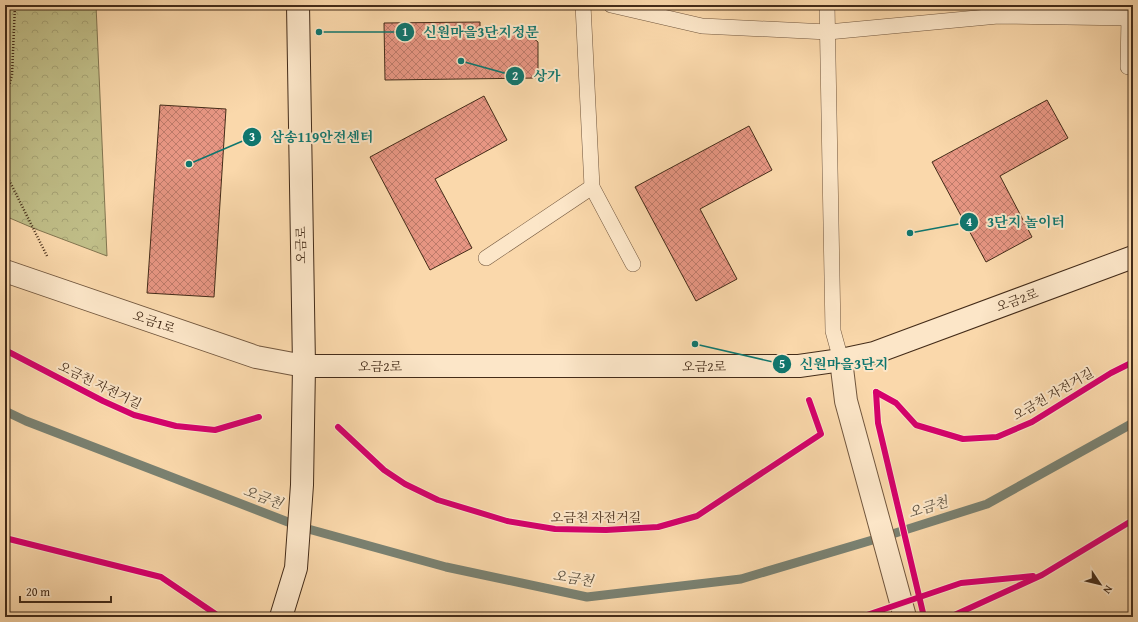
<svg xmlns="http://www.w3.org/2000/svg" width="1138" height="622" font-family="'Gentium Book Plus','Noto Serif KR',serif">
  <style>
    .park { fill: url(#park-crowns); stroke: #827550 }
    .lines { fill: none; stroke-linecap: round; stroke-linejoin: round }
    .stream { stroke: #7a8171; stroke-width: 9 }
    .building { fill: url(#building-cross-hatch); stroke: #442c19 }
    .lane-casing { stroke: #72573e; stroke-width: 16 }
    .street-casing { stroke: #72573e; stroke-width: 24 }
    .secondary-casing { stroke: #442c19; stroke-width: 24 }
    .path { stroke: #442c19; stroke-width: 2.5; stroke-dasharray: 1 2; stroke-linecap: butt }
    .lane { stroke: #fce6c8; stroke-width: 15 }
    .street { stroke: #fce6c8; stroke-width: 22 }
    .secondary { stroke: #fce6c8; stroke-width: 22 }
    .cycleway-casing { stroke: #fce6c8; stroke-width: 8 }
    .cycleway { stroke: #d6006c; stroke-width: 6 }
    .labels { text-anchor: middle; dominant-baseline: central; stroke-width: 4; stroke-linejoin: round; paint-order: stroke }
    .street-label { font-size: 13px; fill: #442c19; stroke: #fce6c8 }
    .water-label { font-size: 14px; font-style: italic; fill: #5a4f3e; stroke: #fce6c8 }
    .leader { fill: none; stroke: #0f766e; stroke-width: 1.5 }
    .callout-dot { fill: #0f766e; stroke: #fce6c8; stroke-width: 1.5 }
    .mark-label { font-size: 12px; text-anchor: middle; font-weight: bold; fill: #fff }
    .callout-label { font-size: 14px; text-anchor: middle; font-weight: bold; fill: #0f766e; stroke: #fce6c8; stroke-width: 4; stroke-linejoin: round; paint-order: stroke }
  </style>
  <defs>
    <pattern id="park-crowns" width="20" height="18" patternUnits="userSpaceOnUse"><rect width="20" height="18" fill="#c0be88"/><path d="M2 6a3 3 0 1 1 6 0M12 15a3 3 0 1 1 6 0" fill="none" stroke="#a6a375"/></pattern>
    <pattern id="building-cross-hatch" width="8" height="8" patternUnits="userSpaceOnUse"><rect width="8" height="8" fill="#e79683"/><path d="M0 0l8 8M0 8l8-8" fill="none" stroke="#bd7b6a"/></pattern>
  </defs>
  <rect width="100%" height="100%" fill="#fad8ab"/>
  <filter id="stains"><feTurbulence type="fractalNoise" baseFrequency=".005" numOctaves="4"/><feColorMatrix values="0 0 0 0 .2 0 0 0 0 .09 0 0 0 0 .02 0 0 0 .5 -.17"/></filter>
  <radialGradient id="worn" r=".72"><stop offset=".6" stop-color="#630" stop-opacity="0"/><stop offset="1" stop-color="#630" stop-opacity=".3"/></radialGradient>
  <polygon class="park" points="5,5 96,5 107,256 33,228 5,216"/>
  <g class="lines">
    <polyline class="stream" points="5,411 26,421 301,527 446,567 587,597 741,579 886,536 987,504 1133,423"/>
  </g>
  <g class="building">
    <polygon points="480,22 480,33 527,33 538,42 538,78 385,80 384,23"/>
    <polygon points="484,96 507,140 435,179 472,248 430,270 370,157"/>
    <polygon points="1047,100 1068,138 1000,176 1032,237 986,262 932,162"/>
    <polygon points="160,105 226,109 214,297 147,293"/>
    <polygon points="749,126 772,170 700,209 737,279 696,301 635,187"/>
  </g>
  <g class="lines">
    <g class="lane-casing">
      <g id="lane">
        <polyline points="583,5 592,187 633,264"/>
        <polyline points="611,5 702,26 828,32 998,16 1133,18"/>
        <polyline points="827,5 833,331 841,360"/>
        <polyline points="1129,18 1128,67 1133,68"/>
        <polyline points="486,258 592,187"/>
      </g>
    </g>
    <g class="street-casing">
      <g id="street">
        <polyline points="5,271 256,357 304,366"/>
        <polyline points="841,360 846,401 905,617"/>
      </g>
    </g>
    <g class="secondary-casing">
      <g id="secondary">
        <polyline points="304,366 799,366 841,360 874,353 1133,257"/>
        <polyline points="281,617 296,568 302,485 304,366 298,5"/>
      </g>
    </g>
    <g class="path">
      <polyline points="5,101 12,75 15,5"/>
      <polyline points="5,172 47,256"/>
    </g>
    <use href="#lane" class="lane"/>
    <use href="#street" class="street"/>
    <use href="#secondary" class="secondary"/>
    <g class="cycleway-casing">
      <g id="cycleway">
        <polyline points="5,350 103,401 134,415 176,426 215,430 259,417"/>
        <polyline points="876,392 896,403 916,425 963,439 997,437 1032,422 1111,373 1133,362"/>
        <polyline points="876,392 878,423 924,617"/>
        <polyline points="338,427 384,470 405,484 438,500 507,521 555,529 606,530 658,527 697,516 821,434 809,400"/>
        <polyline points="5,538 161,577 220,617"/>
        <polyline points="861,617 961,583 1033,576"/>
        <polyline points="950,617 1042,575 1133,520"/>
      </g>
    </g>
    <use href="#cycleway" class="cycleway"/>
  </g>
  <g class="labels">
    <g class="street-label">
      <text transform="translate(301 245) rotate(-91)">오금로</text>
      <text transform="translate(1017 300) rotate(-20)">오금2로</text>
      <text transform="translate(154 322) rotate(19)">오금1로</text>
      <text x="380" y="366">오금2로</text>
      <text x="704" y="366">오금2로</text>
      <text transform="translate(100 385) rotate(26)">오금천 자전거길</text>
      <text transform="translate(1053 394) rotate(-30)">오금천 자전거길</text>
      <text x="596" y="517">오금천 자전거길</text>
    </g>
    <g class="water-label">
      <text transform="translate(263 497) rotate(21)">오금천</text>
      <text transform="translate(928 507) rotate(-17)">오금천</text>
      <text transform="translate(573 578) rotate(9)">오금천</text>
    </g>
  </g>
  <path class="leader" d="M319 32L405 32M461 61L515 76M189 164L252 137M910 233L969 222M695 344L782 364"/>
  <g class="callout-dot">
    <circle cx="319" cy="32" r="4"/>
    <circle cx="461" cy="61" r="4"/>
    <circle cx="189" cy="164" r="4"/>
    <circle cx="910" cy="233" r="4"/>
    <circle cx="695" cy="344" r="4"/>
    <circle cx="405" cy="32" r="10"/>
    <circle cx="515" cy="76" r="10"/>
    <circle cx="252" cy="137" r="10"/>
    <circle cx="969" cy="222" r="10"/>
    <circle cx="782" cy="364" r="10"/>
  </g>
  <g class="mark-label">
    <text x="405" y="36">1</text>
    <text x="515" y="80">2</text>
    <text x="252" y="141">3</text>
    <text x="969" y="226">4</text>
    <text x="782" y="368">5</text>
  </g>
  <g class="callout-label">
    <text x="481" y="37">신원마을3단지정문</text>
    <text x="547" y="81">상가</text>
    <text x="322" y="142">삼송119안전센터</text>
    <text x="1026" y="227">3단지 놀이터</text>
    <text x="844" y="369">신원마을3단지</text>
  </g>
  <rect width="1138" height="622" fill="none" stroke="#fad8ab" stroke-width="20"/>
  <rect x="6" y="6" width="1126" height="610" fill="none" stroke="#442c19" stroke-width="2"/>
  <rect x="10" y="10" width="1118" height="602" fill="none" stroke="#442c19"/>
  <g transform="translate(1100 584) rotate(125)" stroke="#fce6c8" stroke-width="3" paint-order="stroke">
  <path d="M0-3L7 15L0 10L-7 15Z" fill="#442c19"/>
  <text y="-6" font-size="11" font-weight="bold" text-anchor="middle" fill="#442c19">N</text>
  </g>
  <path d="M20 596v6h91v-6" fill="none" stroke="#442c19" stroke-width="2"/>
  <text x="26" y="596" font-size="12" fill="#442c19" stroke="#fce6c8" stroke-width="3" paint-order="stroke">20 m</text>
  <rect width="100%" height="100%" filter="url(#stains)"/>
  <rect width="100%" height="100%" fill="url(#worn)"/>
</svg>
